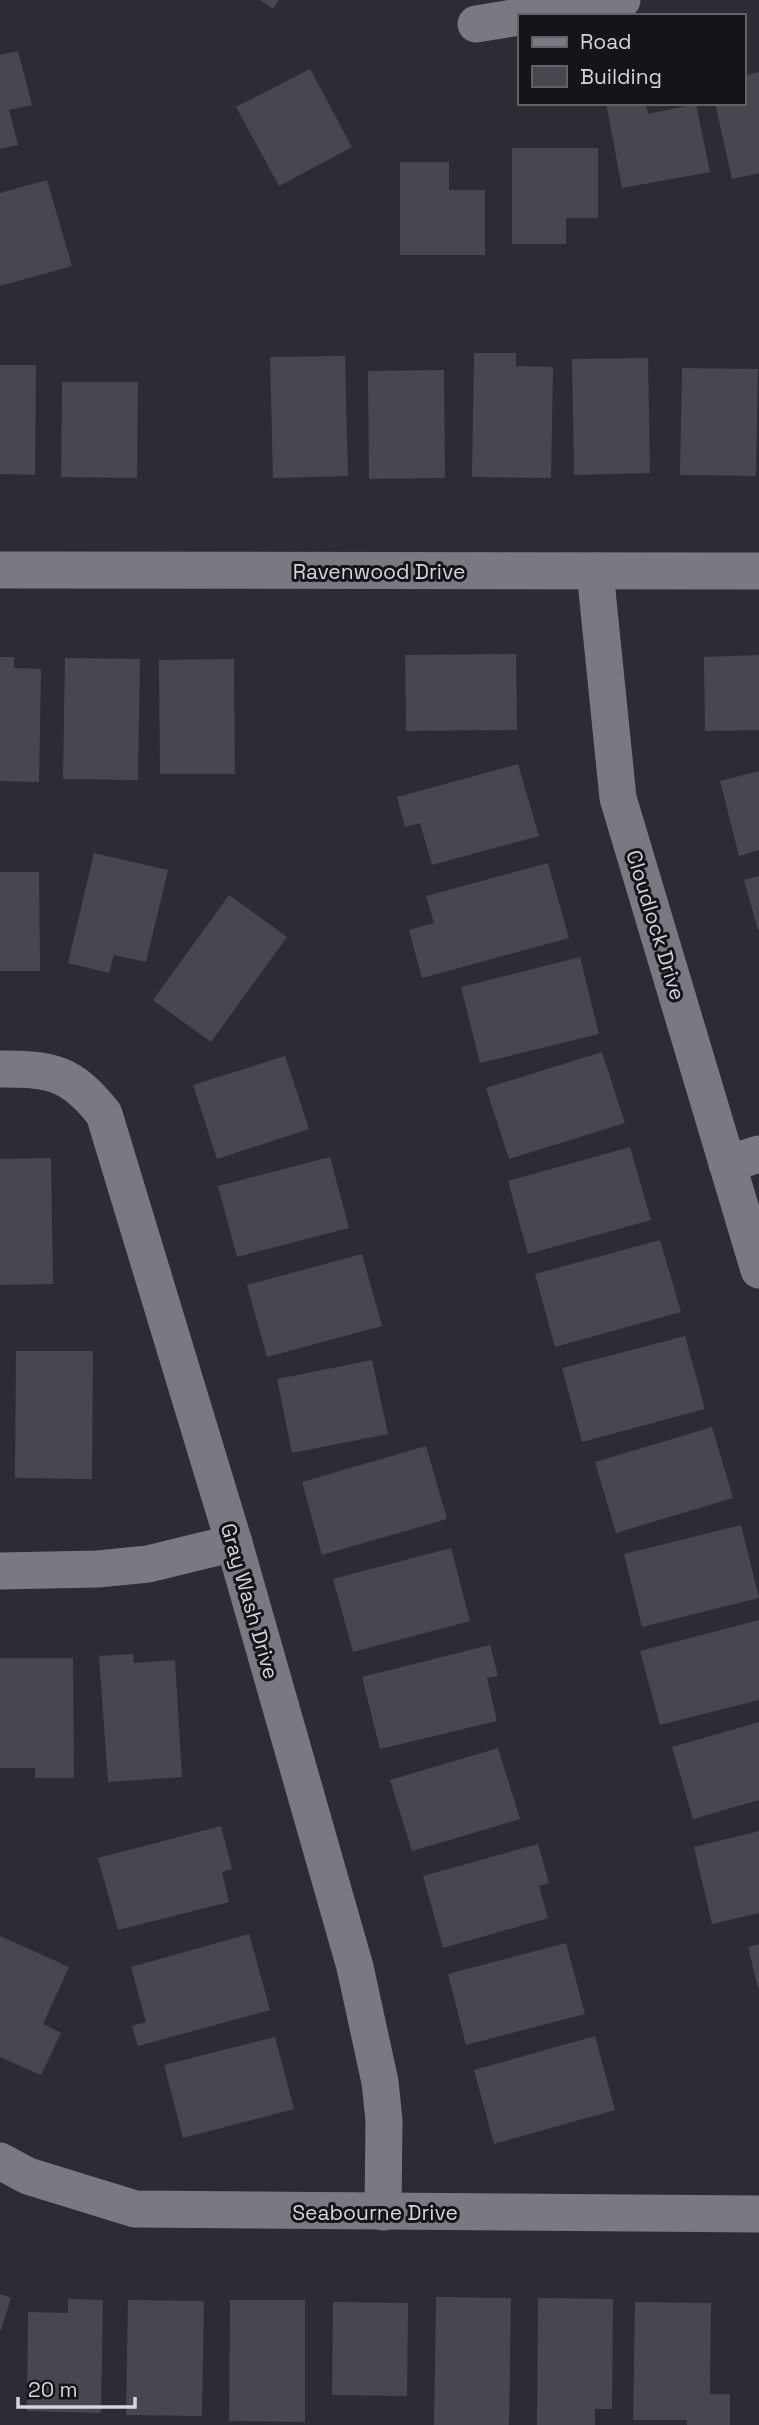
<svg xmlns="http://www.w3.org/2000/svg" width="759" height="2425" font-family="'Space Grotesk',sans-serif">
  <style>
    .building { fill: #484750 }
    .lines { fill: none; stroke-linecap: round; stroke-linejoin: round }
    .minor { stroke: #7a7983; stroke-width: 37 }
    .labels { text-anchor: middle; dominant-baseline: central; stroke-width: 6; stroke-linejoin: round; paint-order: stroke }
    .street-label { font-size: 21px; fill: #d6d5db; stroke: #151418 }
  </style>
  <rect width="100%" height="100%" fill="#2d2b34"/>
  <g class="building">
    <polygon points="260,0 279,0 273,9"/>
    <polygon points="18,51 32,105 9,110 18,145 0,149 0,55"/>
    <polygon points="310,69 352,147 279,186 236,107"/>
    <polygon points="759,72 759,173 732,179 715,103 743,103 743,76"/>
    <polygon points="606,103 646,103 648,114 696,104 710,172 622,188"/>
    <polygon points="512,148 598,148 598,218 566,218 566,244 512,244"/>
    <polygon points="400,162 449,162 449,190 485,190 485,255 400,255"/>
    <polygon points="47,180 72,266 0,286 0,193"/>
    <polygon points="474,353 516,353 516,366 553,367 551,478 472,477"/>
    <polygon points="345,356 348,476 273,478 270,357"/>
    <polygon points="648,358 650,473 574,475 572,359"/>
    <polygon points="0,365 36,365 35,475 0,474"/>
    <polygon points="682,368 758,369 756,476 680,475"/>
    <polygon points="444,370 445,478 369,479 368,371"/>
    <polygon points="62,382 138,382 137,478 61,477"/>
    <polygon points="516,654 517,730 406,731 405,655"/>
    <polygon points="759,655 759,730 705,731 704,657"/>
    <polygon points="0,657 14,657 14,668 41,669 39,782 0,781"/>
    <polygon points="65,658 140,659 138,780 63,779"/>
    <polygon points="234,659 235,774 160,774 159,660"/>
    <polygon points="518,764 539,836 432,865 420,823 405,827 397,797"/>
    <polygon points="759,771 759,850 739,856 720,781"/>
    <polygon points="94,853 168,870 146,962 114,955 109,973 68,963"/>
    <polygon points="548,863 569,938 422,978 409,930 434,923 426,896"/>
    <polygon points="0,872 39,872 40,971 0,971"/>
    <polygon points="759,876 759,930 758,930 744,880"/>
    <polygon points="229,895 287,937 211,1042 153,1000"/>
    <polygon points="580,957 599,1034 480,1063 461,987"/>
    <polygon points="602,1052 625,1123 509,1159 486,1088"/>
    <polygon points="285,1056 309,1129 217,1159 193,1085"/>
    <polygon points="630,1147 651,1220 528,1254 508,1181"/>
    <polygon points="330,1157 349,1228 237,1257 218,1186"/>
    <polygon points="51,1158 53,1284 0,1285 0,1159"/>
    <polygon points="660,1240 681,1312 555,1347 535,1274"/>
    <polygon points="362,1254 382,1326 267,1357 247,1285"/>
    <polygon points="685,1336 705,1409 582,1442 562,1368"/>
    <polygon points="16,1351 93,1351 92,1479 15,1478"/>
    <polygon points="372,1360 388,1434 292,1453 277,1379"/>
    <polygon points="712,1427 733,1498 616,1533 595,1462"/>
    <polygon points="426,1446 447,1519 322,1555 302,1482"/>
    <polygon points="741,1525 759,1598 642,1627 624,1554"/>
    <polygon points="451,1548 470,1621 353,1652 333,1579"/>
    <polygon points="759,1620 759,1700 660,1725 640,1651"/>
    <polygon points="490,1645 498,1676 487,1678 497,1721 380,1749 362,1677"/>
    <polygon points="133,1654 134,1663 175,1660 182,1777 108,1782 99,1656"/>
    <polygon points="0,1658 73,1658 74,1778 35,1778 35,1768 0,1768"/>
    <polygon points="759,1722 759,1800 693,1819 672,1747"/>
    <polygon points="498,1748 520,1819 412,1851 390,1780"/>
    <polygon points="221,1826 232,1869 222,1872 229,1902 118,1930 98,1858"/>
    <polygon points="759,1831 759,1913 712,1924 694,1847"/>
    <polygon points="538,1844 549,1883 539,1886 548,1918 443,1948 423,1876"/>
    <polygon points="249,1934 270,2010 138,2046 132,2026 146,2022 131,1967"/>
    <polygon points="0,1936 69,1967 43,2024 61,2033 41,2075 0,2057"/>
    <polygon points="566,1943 585,2014 466,2045 448,1974"/>
    <polygon points="759,1944 759,1987 758,1988 748,1947"/>
    <polygon points="595,2036 615,2110 494,2144 474,2070"/>
    <polygon points="275,2037 294,2109 183,2138 164,2065"/>
    <polygon points="0,2294 11,2298 1,2330 0,2330"/>
    <polygon points="436,2297 511,2298 509,2425 434,2425"/>
    <polygon points="538,2298 613,2299 612,2409 595,2409 595,2425 537,2425"/>
    <polygon points="68,2299 103,2300 101,2413 27,2411 28,2312 68,2313"/>
    <polygon points="128,2300 204,2301 202,2416 126,2415"/>
    <polygon points="230,2300 305,2300 305,2422 229,2421"/>
    <polygon points="333,2302 408,2303 407,2396 332,2395"/>
    <polygon points="635,2302 711,2303 710,2394 730,2394 730,2425 687,2425 687,2420 633,2420"/>
  </g>
  <g class="lines">
    <g class="minor">
      <polyline points="527,16 622,0"/>
      <polyline points="476,24 519,17"/>
      <polyline points="0,570 759,571"/>
      <polyline points="595,571 618,798 759,1270"/>
      <path d="M0 1069C52 1069 71 1072 104 1114L234 1543 355 1967 380 2082 384 2120 383 2212"/>
      <polyline points="727,1164 759,1154"/>
      <polyline points="0,1571 98,1569 148,1564 234,1543"/>
      <polyline points="0,2161 28,2176 135,2209 759,2214"/>
    </g>
  </g>
  <g class="labels">
    <g class="street-label">
      <text x="379" y="571">Ravenwood Drive</text>
      <text transform="translate(656 925) rotate(73)">Cloudlock Drive</text>
      <text transform="translate(250 1601) rotate(74)">Gray Wash Drive</text>
      <text x="375" y="2212">Seabourne Drive</text>
    </g>
  </g>
  <rect x="518" y="14" width="228" height="91" fill="#151418" stroke="#626166" stroke-width="2"/>
  <rect x="532" y="37" width="35" height="10" fill="#7a7983" stroke="#626166" stroke-width="2"/>
  <text x="580" y="49" font-size="21" fill="#d6d5db">Road</text>
  <rect x="532" y="66" width="35" height="21" fill="#484750" stroke="#626166" stroke-width="2"/>
  <text x="580" y="84" font-size="21" fill="#d6d5db">Building</text>
  <path d="M18 2397v10h117v-10" fill="none" stroke="#d6d5db" stroke-width="3.5"/>
  <text x="28" y="2397" font-size="21" fill="#d6d5db" stroke="#151418" stroke-width="5" paint-order="stroke">20 m</text>
</svg>
